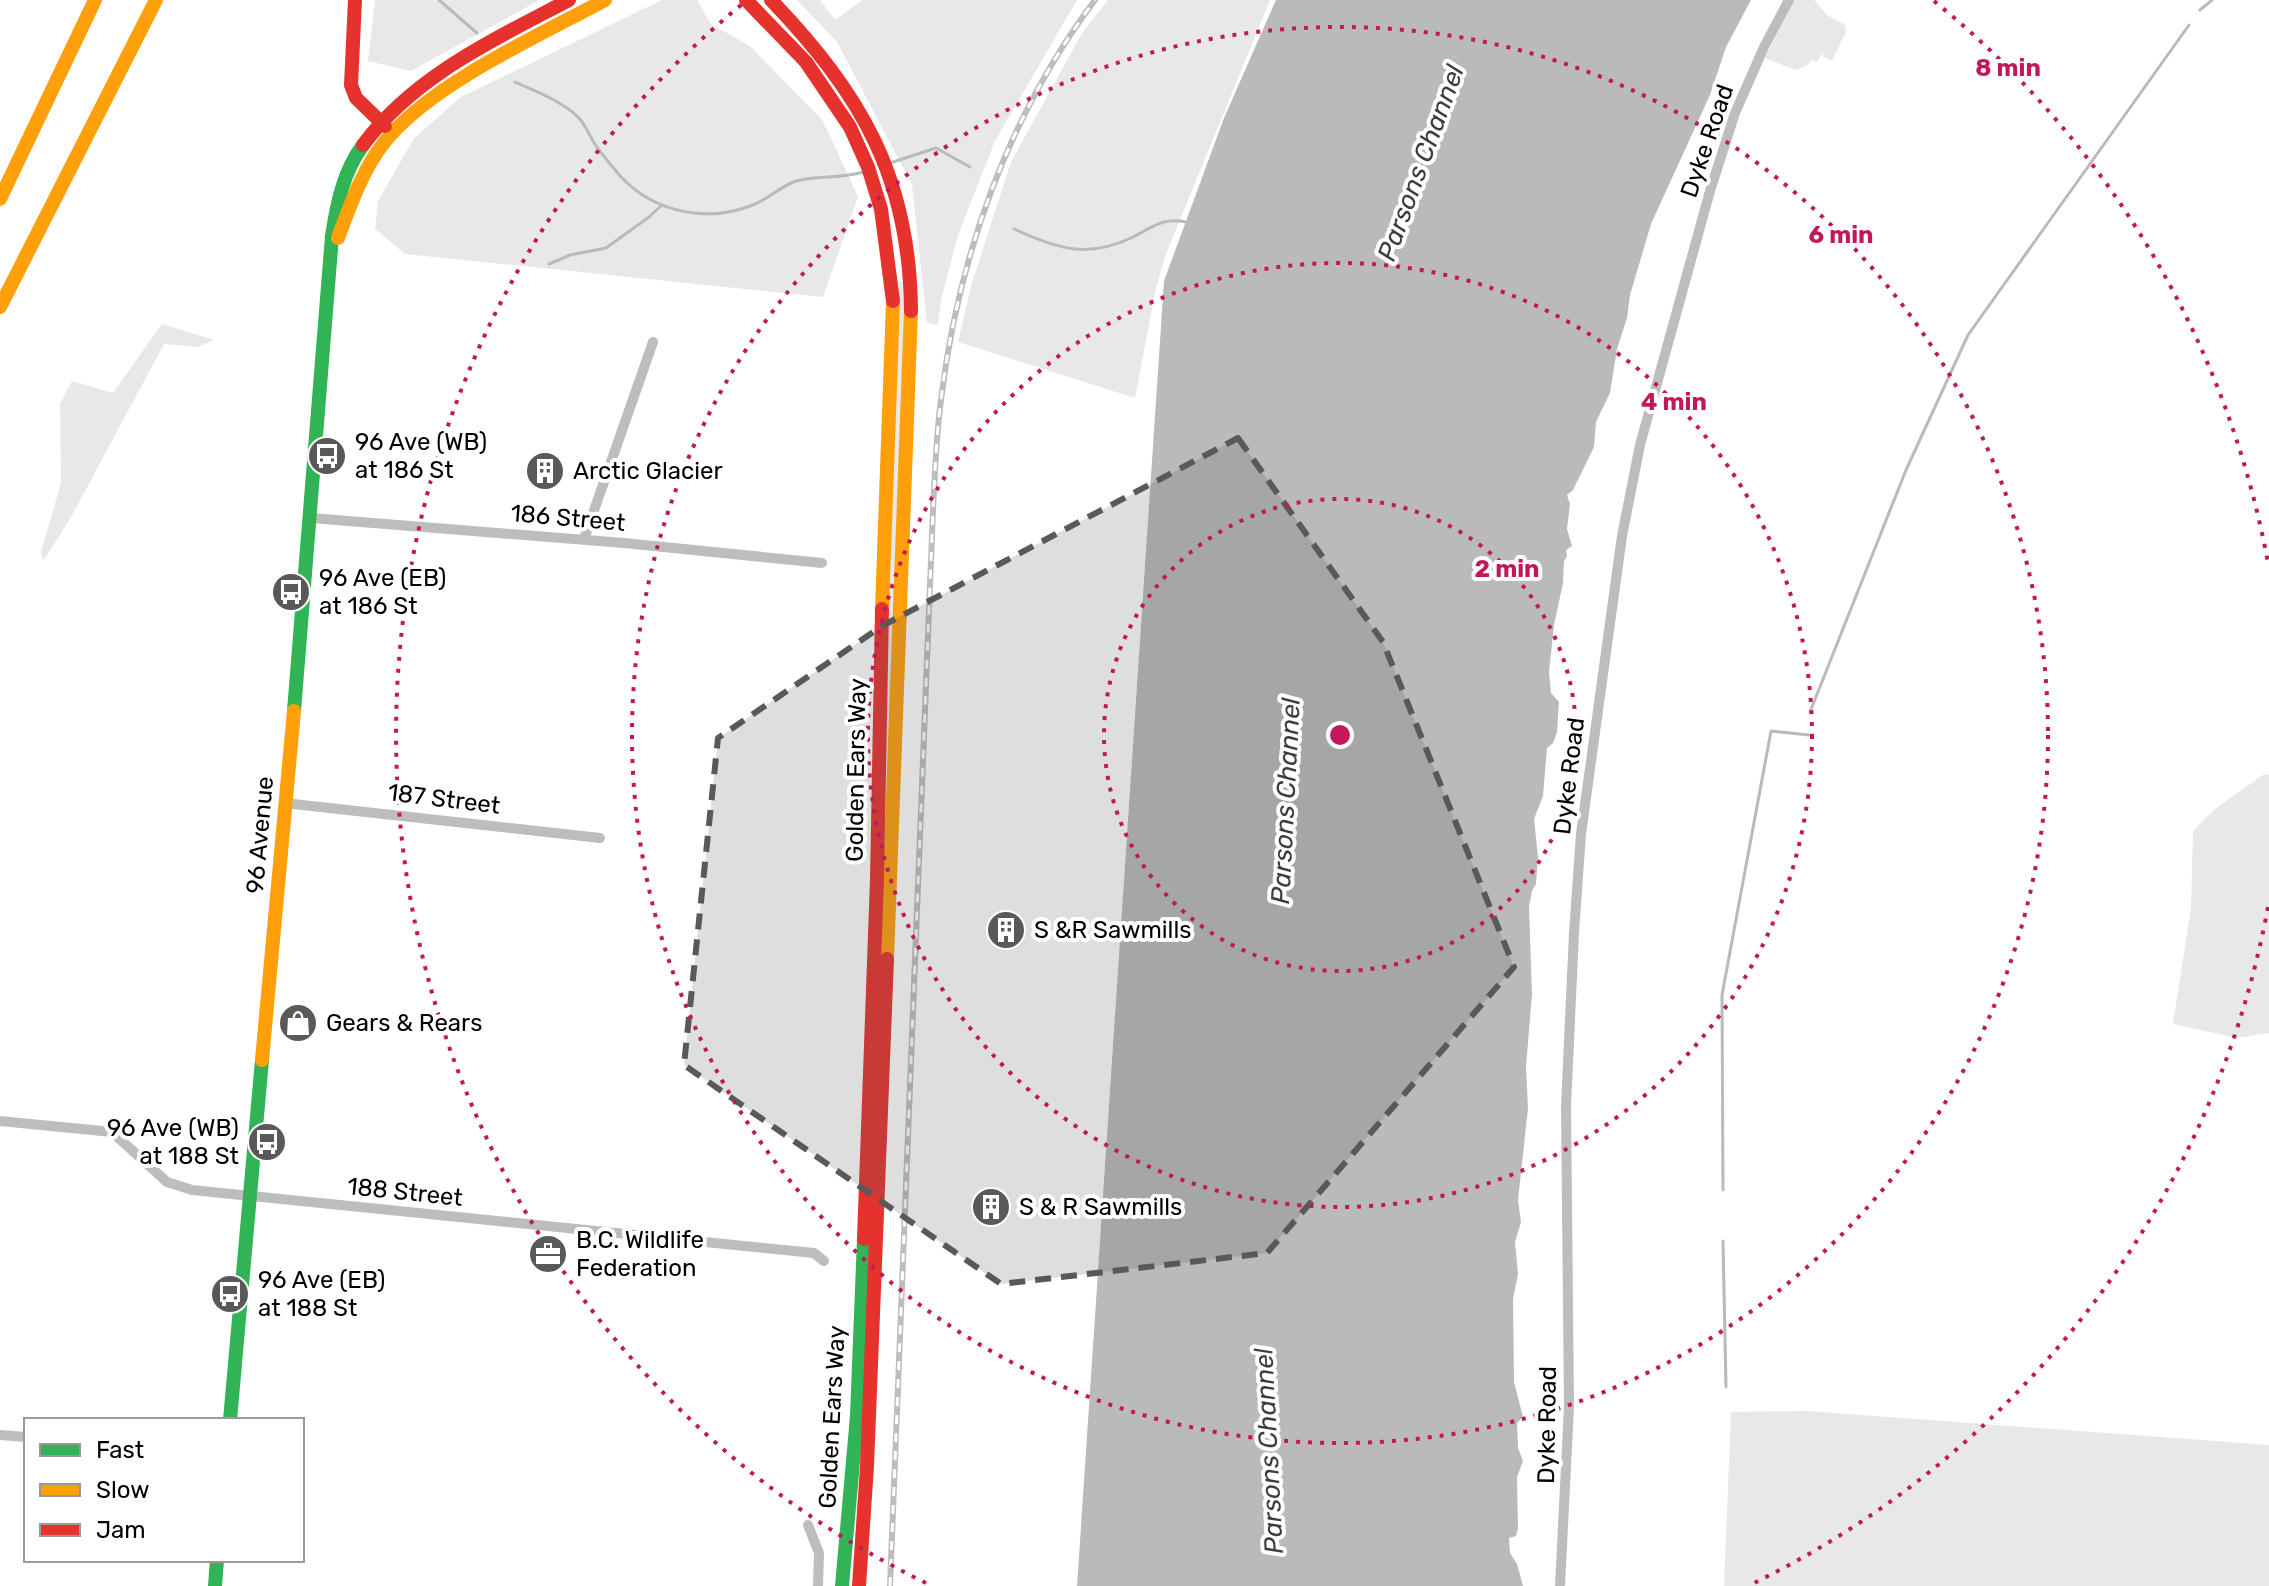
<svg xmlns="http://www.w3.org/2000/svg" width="2269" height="1586" font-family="Rubik,sans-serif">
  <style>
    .green { fill: #e8e8e8 }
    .water { fill: #bababa }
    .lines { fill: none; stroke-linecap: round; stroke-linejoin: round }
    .stream { stroke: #bababa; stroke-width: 3 }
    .street { stroke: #bdbdbd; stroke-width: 10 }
    .fast { stroke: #30b455; stroke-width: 14 }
    .slow { stroke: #ff9f0a; stroke-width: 14 }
    .jam { stroke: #e5322d; stroke-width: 14 }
    .rail-casing { stroke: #bdbdbd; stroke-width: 6 }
    .rail { stroke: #fff; stroke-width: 3; stroke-dasharray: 9; stroke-linecap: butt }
    .marked { fill: #595959; fill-opacity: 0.2; stroke: #595959; stroke-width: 6; stroke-dasharray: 16 10; stroke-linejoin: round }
    .ring { fill: none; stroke: #c2185b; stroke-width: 4; stroke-dasharray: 4 8 }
    .labels { text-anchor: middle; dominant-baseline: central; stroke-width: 8; stroke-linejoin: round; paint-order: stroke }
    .street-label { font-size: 24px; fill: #000; stroke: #fff }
    .poi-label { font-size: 24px; fill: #000; stroke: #fff; text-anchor: start }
    .water-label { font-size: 26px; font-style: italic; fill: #3d3d3d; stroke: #fff }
    .centre { fill: #c2185b; stroke: #fff; stroke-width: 4 }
    .ring-label { font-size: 24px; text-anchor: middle; font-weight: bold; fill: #c2185b; stroke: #fff; stroke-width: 8; stroke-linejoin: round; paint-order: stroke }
  </style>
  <rect width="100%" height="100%" fill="#fff"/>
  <g class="green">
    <polygon points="375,0 540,0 411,71 368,61"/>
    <polygon points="662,0 697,0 711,24 750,46 823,121 858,197 823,297 405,254 375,229 378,201 414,138 461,97"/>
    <polygon points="797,0 820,0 835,20 862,0 1077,0 995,141 958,235 941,300 938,325 927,323 912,185 837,42"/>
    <polygon points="1108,0 1270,0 1166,254 1156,288 1135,398 958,342 971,286 1011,162 1082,33"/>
    <polygon points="1794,0 1814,0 1827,15 1845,25 1846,32 1832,61 1823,57 1823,52 1817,62 1812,60 1806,66 1795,70 1765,58"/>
    <polygon points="902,281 905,318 886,825 884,711 899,282"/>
    <polygon points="162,324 214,340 198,347 164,344 70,519 43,561 41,552 61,483 60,404 72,381 113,393"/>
    <polygon points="2269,774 2269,1033 2237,1038 2173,1024 2191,908 2193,831 2215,809 2263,775"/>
    <polygon points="1807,1411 2269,1445 2269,1586 1724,1586 1731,1412"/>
  </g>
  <polygon class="water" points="1276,0 1751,0 1726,47 1710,95 1651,224 1630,295 1627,318 1617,349 1610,393 1596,422 1594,447 1573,490 1567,495 1570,504 1567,529 1572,546 1566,550 1567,556 1564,561 1563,583 1554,625 1549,672 1551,693 1559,702 1557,732 1553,743 1547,748 1543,796 1534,819 1538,857 1536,884 1532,891 1529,907 1532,994 1526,1067 1528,1108 1518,1200 1521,1222 1515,1242 1518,1274 1513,1299 1514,1382 1523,1417 1517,1423 1518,1448 1523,1461 1517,1477 1518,1528 1516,1536 1509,1538 1510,1553 1517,1564 1523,1586 1077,1586 1164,281 1224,118"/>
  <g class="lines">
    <g class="stream">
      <polyline points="439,0 477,33"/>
      <polyline points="2200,10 2212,0"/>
      <path d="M515 82C537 92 562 101 579 118 587 127 591 140 599 150 606 159 614 169 622 178 656 213 708 223 753 205 768 199 781 186 796 181 818 175 841 179 863 172"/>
      <polyline points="893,162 936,148 970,167"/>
      <path d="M1014 229C1057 249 1088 259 1133 237 1153 227 1163 217 1186 222"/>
      <polyline points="549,264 570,255 606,248 649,217 662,205"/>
      <polyline points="1810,712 1906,470 1968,335 2189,25"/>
      <polyline points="1723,1190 1722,995 1771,731 1809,735"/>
      <polyline points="1723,1241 1726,1387"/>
    </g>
    <g class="street">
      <polyline points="311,518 624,543 822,563"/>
      <polyline points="584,539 653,342"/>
      <polyline points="284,803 600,838"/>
      <polyline points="0,1121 112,1132 167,1182 192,1190 814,1253 824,1261"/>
      <polyline points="0,1435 26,1437"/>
      <polyline points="808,1525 819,1553 818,1586"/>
      <polyline points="1560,1586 1569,1407 1566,1106 1574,933 1581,834 1622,536 1640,445 1710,191 1735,113 1764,47 1789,0"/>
    </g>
    <g class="fast">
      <path d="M294 711 332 236C337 204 343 172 363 145"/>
      <polyline points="230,1420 262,1060"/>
      <polyline points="215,1586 217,1560"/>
      <polyline points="842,1586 857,1416 864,1239"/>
    </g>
    <g class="slow">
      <polyline points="0,199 95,0"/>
      <path d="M338 238C350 206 362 171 383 144 427 86 540 35 605 0"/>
      <polyline points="0,307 156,0"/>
      <polyline points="882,609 893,301"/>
      <polyline points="887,959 911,311"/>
      <polyline points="262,1060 294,711"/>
    </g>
    <g class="jam">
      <polyline points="355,0 351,85 356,98 385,126"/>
      <polyline points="746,0 806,62 850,127 868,167 881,209 893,301"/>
      <path d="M771 0C861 94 910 177 911 311"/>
      <path d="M363 145C414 76 495 39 569 0"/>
      <polyline points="864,1239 877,879 882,609"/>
      <polyline points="859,1586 867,1466 887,959"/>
    </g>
    <g class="rail-casing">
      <path id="rail" d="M890 1586 933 510C935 473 936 437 941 400 958 257 1008 116 1095 0"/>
    </g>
    <use href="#rail" class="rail"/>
  </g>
  <path class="marked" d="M1238 438 1383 642 1514 967 1267 1253 1001 1284 684 1065 718 738 882 626Z"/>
  <g class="ring">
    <circle cx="1340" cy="735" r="236"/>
    <circle cx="1340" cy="735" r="472"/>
    <circle cx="1340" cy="735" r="708"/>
    <path d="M2268 907A944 944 0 0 1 1754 1583M926 1583A944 944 0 0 1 746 1M1934 1A944 944 0 0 1 2268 563"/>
  </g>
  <defs>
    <g id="bus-disc" transform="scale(2)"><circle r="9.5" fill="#595959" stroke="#fff"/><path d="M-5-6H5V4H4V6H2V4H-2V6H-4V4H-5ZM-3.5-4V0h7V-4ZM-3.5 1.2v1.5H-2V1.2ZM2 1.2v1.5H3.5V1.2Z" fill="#fff"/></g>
    <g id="building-disc" transform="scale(2)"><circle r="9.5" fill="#595959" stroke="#fff"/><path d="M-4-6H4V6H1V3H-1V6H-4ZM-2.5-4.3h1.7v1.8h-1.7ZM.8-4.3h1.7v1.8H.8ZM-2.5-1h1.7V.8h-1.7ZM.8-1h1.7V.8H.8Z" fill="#fff"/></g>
    <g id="shop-disc" transform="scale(2)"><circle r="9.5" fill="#595959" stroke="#fff"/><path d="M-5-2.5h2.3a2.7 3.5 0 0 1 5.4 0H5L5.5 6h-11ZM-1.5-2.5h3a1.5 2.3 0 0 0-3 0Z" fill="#fff"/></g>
    <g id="office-disc" transform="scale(2)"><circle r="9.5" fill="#595959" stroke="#fff"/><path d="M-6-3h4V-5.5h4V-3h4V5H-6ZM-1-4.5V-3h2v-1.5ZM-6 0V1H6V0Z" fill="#fff"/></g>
  </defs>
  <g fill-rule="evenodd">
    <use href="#bus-disc" x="327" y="456"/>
    <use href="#building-disc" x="545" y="471"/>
    <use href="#bus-disc" x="291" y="592"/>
    <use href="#building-disc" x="1006" y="930"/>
    <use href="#shop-disc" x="298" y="1023"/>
    <use href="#bus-disc" x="267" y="1142"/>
    <use href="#building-disc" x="991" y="1207"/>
    <use href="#office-disc" x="548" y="1254"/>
    <use href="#bus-disc" x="230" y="1294"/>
  </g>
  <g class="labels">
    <g class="street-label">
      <text transform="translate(1707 141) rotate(-71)">Dyke Road</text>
      <text transform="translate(568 518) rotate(5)">186 Street</text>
      <text transform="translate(856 770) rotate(-89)">Golden Ears Way</text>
      <text transform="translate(1569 776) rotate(-83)">Dyke Road</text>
      <text transform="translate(444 799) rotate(7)">187 Street</text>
      <text transform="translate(260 835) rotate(-85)">96 Avenue</text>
      <text transform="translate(405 1192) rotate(6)">188 Street</text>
      <text transform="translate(832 1417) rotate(-87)">Golden Ears Way</text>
      <text transform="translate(1547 1425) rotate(-89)">Dyke Road</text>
    </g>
    <g class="poi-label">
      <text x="355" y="442">96 Ave (WB)<tspan x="355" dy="28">at 186 St</tspan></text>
      <text x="573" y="471">Arctic Glacier</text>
      <text x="319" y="578">96 Ave (EB)<tspan x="319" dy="28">at 186 St</tspan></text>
      <text x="1034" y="930">S &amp;R Sawmills</text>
      <text x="326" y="1023">Gears &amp; Rears</text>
      <text x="239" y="1128" text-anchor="end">96 Ave (WB)<tspan x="239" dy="28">at 188 St</tspan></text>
      <text x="1019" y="1207">S &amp; R Sawmills</text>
      <text x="576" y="1240">B.C. Wildlife<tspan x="576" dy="28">Federation</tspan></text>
      <text x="258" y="1280">96 Ave (EB)<tspan x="258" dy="28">at 188 St</tspan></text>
    </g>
    <g class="water-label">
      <text transform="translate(1421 163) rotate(-70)">Parsons Channel</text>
      <text transform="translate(1286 801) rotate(-87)">Parsons Channel</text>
      <text transform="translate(1269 1451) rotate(-93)">Parsons Channel</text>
    </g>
  </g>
  <circle cx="1340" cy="735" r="12" class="centre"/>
  <g class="ring-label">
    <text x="2008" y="76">8 min</text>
    <text x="1841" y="243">6 min</text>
    <text x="1674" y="410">4 min</text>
    <text x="1507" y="577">2 min</text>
  </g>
  <rect x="24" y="1418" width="280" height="144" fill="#ffffff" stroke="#999999" stroke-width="2"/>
  <rect x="40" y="1444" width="40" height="12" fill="#30b455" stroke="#999999" stroke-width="2"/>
  <text x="96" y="1458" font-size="24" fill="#000000">Fast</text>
  <rect x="40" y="1484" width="40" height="12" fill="#ff9f0a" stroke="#999999" stroke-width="2"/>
  <text x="96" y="1498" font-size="24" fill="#000000">Slow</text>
  <rect x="40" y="1524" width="40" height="12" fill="#e5322d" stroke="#999999" stroke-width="2"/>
  <text x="96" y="1538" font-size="24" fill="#000000">Jam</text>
</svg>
